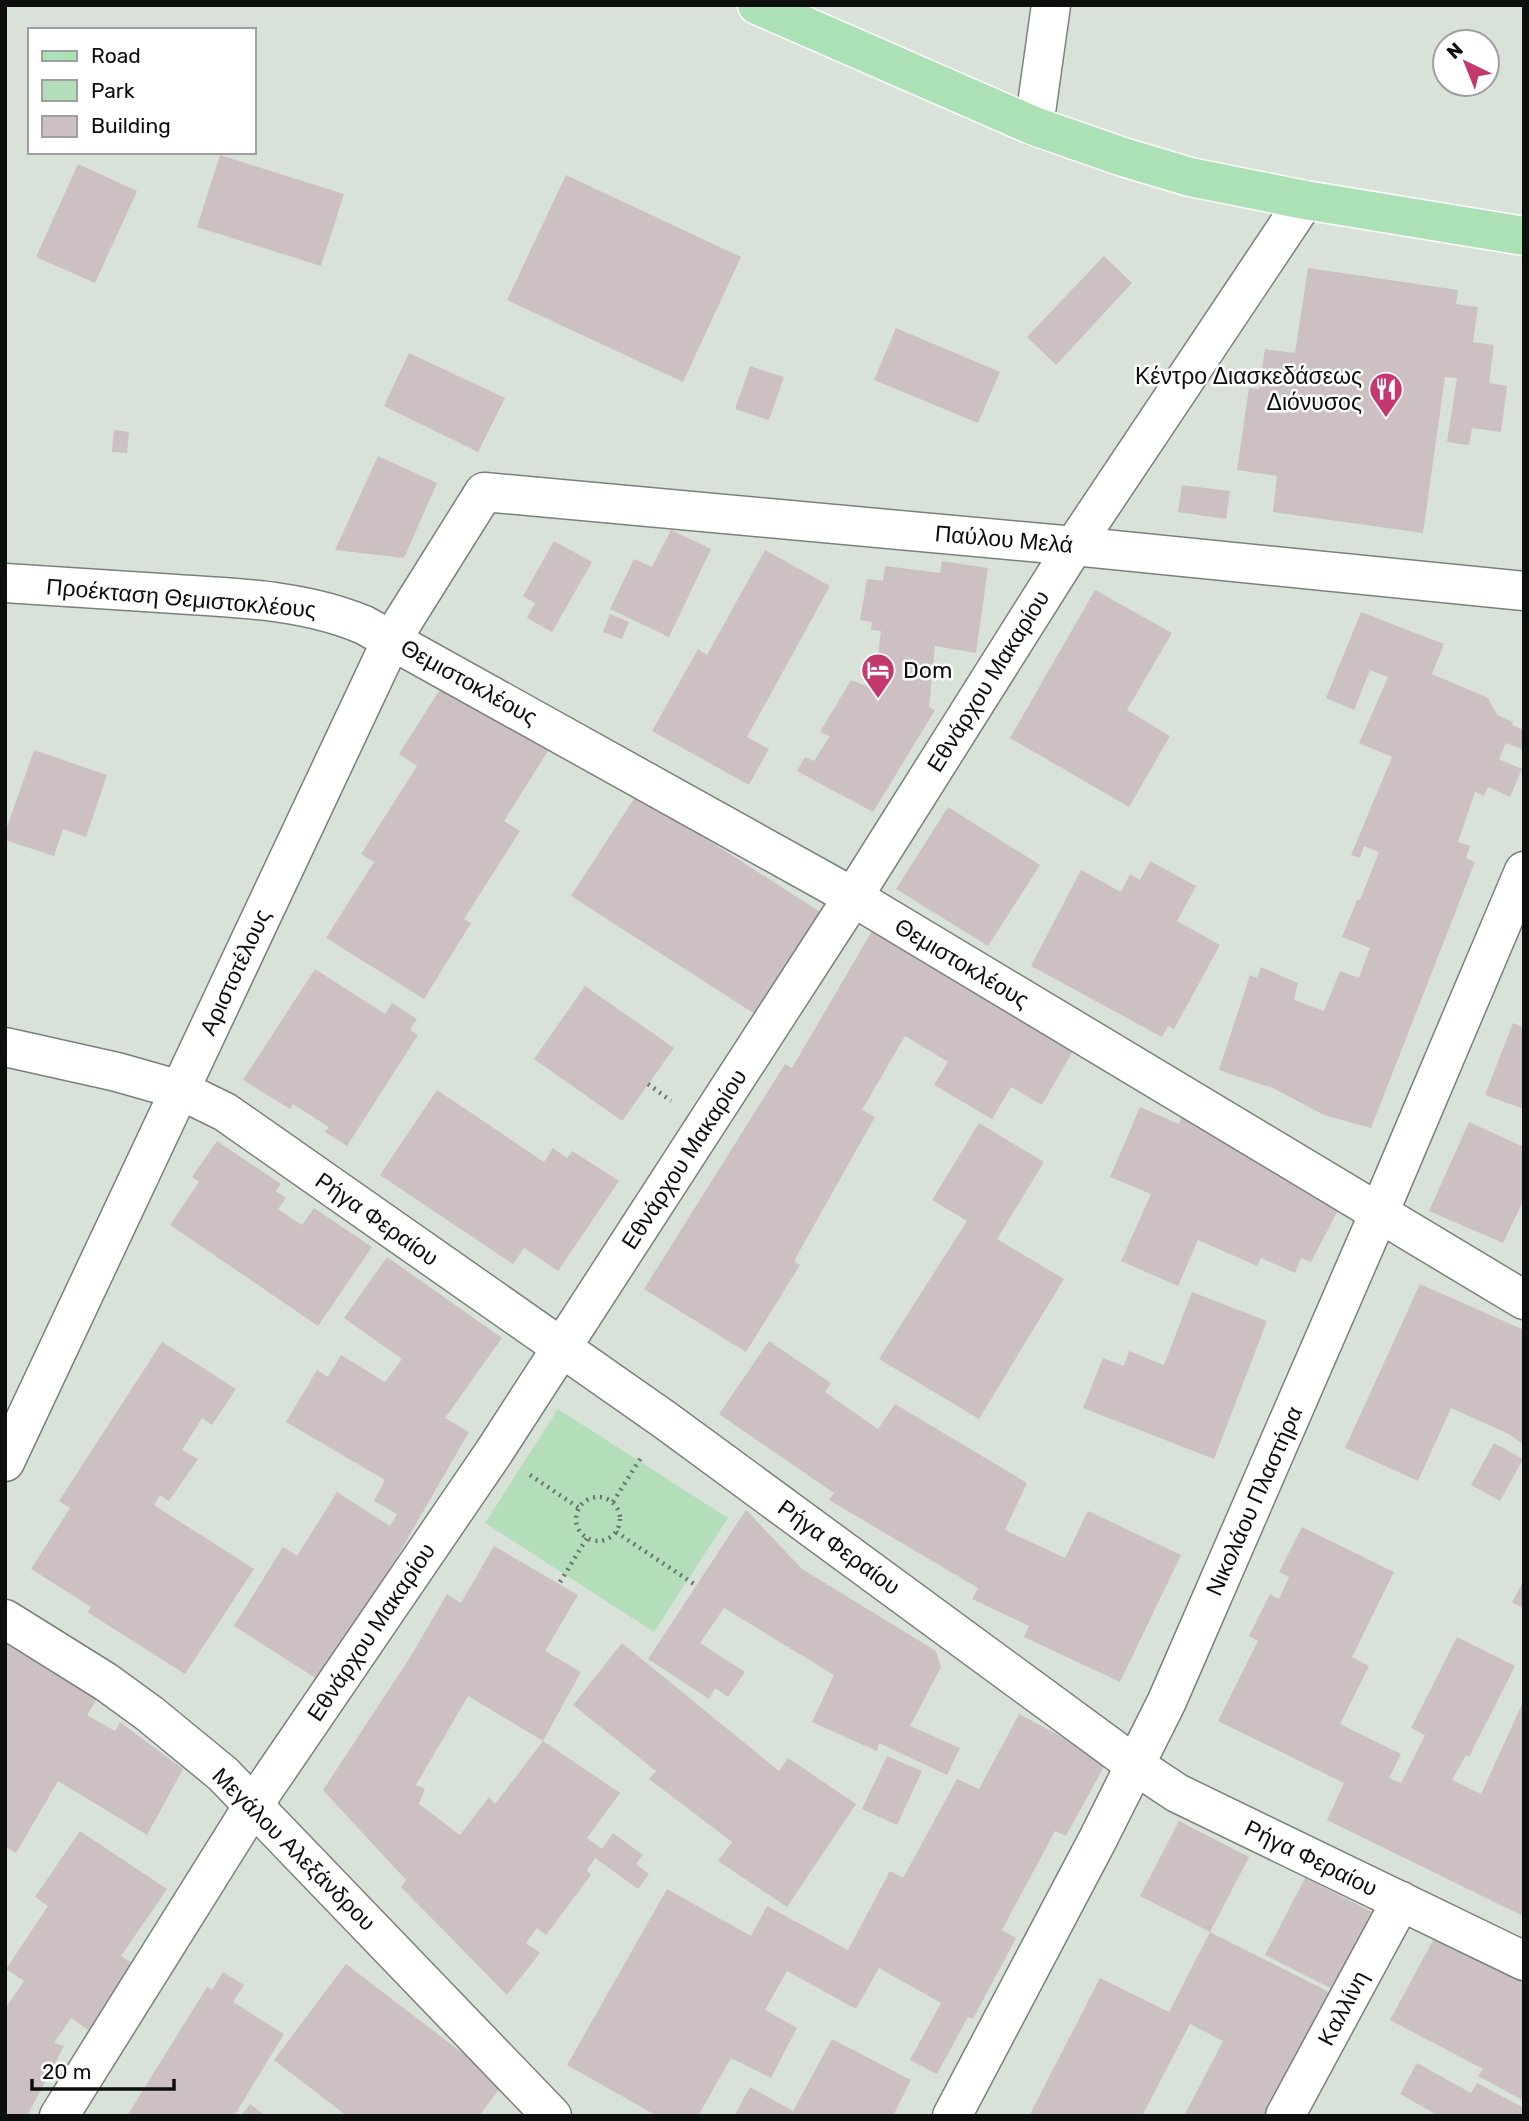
<svg xmlns="http://www.w3.org/2000/svg" width="1529" height="2121" font-family="Rubik,sans-serif">
  <style>
    .green { fill: #b4deba }
    .building { fill: #cdc0c3 }
    .lines { fill: none; stroke-linecap: round; stroke-linejoin: round }
    .minor-casing { stroke: #79827a; stroke-width: 41 }
    .major-casing { stroke: #fff; stroke-width: 41 }
    .path { stroke: #6d736d; stroke-width: 4.5; stroke-dasharray: 2 5; stroke-linecap: butt }
    .minor { stroke: #fff; stroke-width: 38 }
    .major { stroke: #ace1b6; stroke-width: 38 }
    .labels { text-anchor: middle; dominant-baseline: central; stroke-width: 5; stroke-linejoin: round; paint-order: stroke }
    .poi-label { font-size: 23px; fill: #0c0f0c; stroke: #fff; text-anchor: end }
    .street-label { font-size: 23px; fill: #0c0f0c; stroke: #fff }
  </style>
  <rect width="100%" height="100%" fill="#d8e2d9"/>
  <polygon class="green" points="558,1409 728,1518 654,1632 485,1523"/>
  <g class="building">
    <polygon points="220,155 344,194 321,266 197,227"/>
    <polygon points="78,164 137,191 95,283 36,257"/>
    <polygon points="566,175 741,257 683,382 507,300"/>
    <polygon points="1104,256 1132,283 1056,365 1027,337"/>
    <polygon points="1308,268 1458,290 1456,304 1478,307 1473,342 1494,345 1489,383 1507,386 1501,432 1472,428 1469,445 1447,442 1457,378 1445,377 1423,533 1273,512 1277,476 1237,470 1249,388 1259,389 1265,349 1295,353"/>
    <polygon points="896,328 1000,372 978,423 874,380"/>
    <polygon points="409,353 505,398 478,452 384,406"/>
    <polygon points="750,366 784,377 769,420 735,409"/>
    <polygon points="114,430 129,432 127,453 112,452"/>
    <polygon points="378,456 437,483 404,558 335,550"/>
    <polygon points="1182,485 1230,491 1226,519 1178,512"/>
    <polygon points="671,530 711,549 669,637 610,609 634,559 652,567"/>
    <polygon points="554,541 592,562 552,632 527,618 535,603 523,596"/>
    <polygon points="765,550 830,586 747,737 769,749 749,785 652,731 698,649 707,655"/>
    <polygon points="942,561 988,568 976,653 935,646 929,707 935,710 873,812 797,771 805,757 814,761 830,736 820,732 851,680 874,689 881,631 871,630 872,622 860,620 867,579 883,581 885,566 940,573"/>
    <polygon points="1095,590 1172,633 1127,710 1170,736 1129,807 1010,738"/>
    <polygon points="1361,612 1444,644 1432,674 1488,698 1497,715 1513,722 1512,725 1524,730 1524,750 1506,743 1499,759 1522,769 1510,797 1488,787 1484,796 1475,792 1458,842 1470,846 1466,858 1475,862 1371,1128 1324,1115 1273,1088 1219,1070 1250,975 1257,978 1261,967 1298,983 1294,1000 1324,1011 1340,971 1359,978 1370,948 1342,937 1357,900 1360,900 1379,852 1364,846 1360,858 1351,855 1392,757 1359,743 1388,677 1370,670 1354,710 1326,698"/>
    <polygon points="610,614 629,622 622,639 603,632"/>
    <polygon points="446,680 551,746 504,821 520,831 464,919 471,923 424,999 326,938 374,862 361,854 417,766 399,754"/>
    <polygon points="34,750 107,775 86,837 63,829 54,856 5,840 5,833"/>
    <polygon points="637,794 820,912 755,1014 571,896"/>
    <polygon points="948,807 1040,865 988,946 896,889"/>
    <polygon points="1150,861 1196,886 1177,921 1220,945 1174,1029 1168,1026 1162,1037 1031,966 1081,870 1121,892 1130,874 1140,880"/>
    <polygon points="872,931 1074,1049 1042,1105 1011,1087 992,1119 934,1085 948,1062 905,1036 862,1110 875,1117 794,1261 800,1265 746,1352 644,1289 785,1064 792,1068"/>
    <polygon points="315,969 385,1014 392,1003 417,1019 410,1030 418,1035 347,1146 325,1132 329,1127 293,1104 290,1109 243,1080"/>
    <polygon points="585,986 674,1048 622,1121 534,1059"/>
    <polygon points="1513,1023 1524,1028 1524,1109 1485,1095"/>
    <polygon points="437,1090 544,1162 553,1148 567,1158 572,1151 619,1181 558,1271 524,1248 513,1264 380,1175"/>
    <polygon points="1140,1107 1179,1124 1185,1109 1344,1199 1311,1262 1301,1258 1295,1273 1261,1258 1257,1266 1198,1240 1178,1286 1121,1261 1151,1194 1110,1177"/>
    <polygon points="1469,1122 1524,1147 1524,1199 1503,1243 1429,1211"/>
    <polygon points="979,1123 1044,1162 997,1239 1064,1279 979,1419 879,1359 967,1221 932,1200"/>
    <polygon points="217,1141 281,1184 276,1191 286,1198 278,1209 302,1225 314,1208 372,1247 318,1326 170,1225 199,1182 192,1177"/>
    <polygon points="387,1257 502,1338 445,1418 469,1432 371,1602 320,1681 234,1626 283,1547 297,1556 337,1492 390,1526 397,1514 374,1501 385,1480 286,1422 317,1370 328,1377 341,1355 385,1382 402,1359 344,1318"/>
    <polygon points="1420,1284 1524,1330 1524,1445 1509,1434 1451,1408 1418,1481 1345,1448"/>
    <polygon points="1192,1292 1267,1321 1214,1459 1083,1408 1103,1358 1124,1366 1129,1351 1164,1365"/>
    <polygon points="769,1341 831,1383 825,1392 878,1429 895,1404 1027,1483 1005,1530 1065,1558 1088,1511 1181,1555 1120,1682 1024,1637 1029,1626 972,1599 978,1588 829,1500 834,1493 719,1414"/>
    <polygon points="162,1342 236,1389 212,1425 202,1418 182,1450 198,1459 169,1501 160,1495 154,1505 254,1569 185,1674 87,1612 91,1607 31,1569 70,1508 59,1501"/>
    <polygon points="1494,1443 1523,1459 1500,1501 1471,1485"/>
    <polygon points="746,1510 802,1569 936,1651 941,1667 910,1726 960,1748 947,1775 879,1743 877,1751 812,1722 834,1675 724,1608 700,1643 745,1672 728,1697 715,1688 709,1699 648,1659"/>
    <polygon points="1302,1527 1394,1572 1352,1657 1369,1666 1340,1724 1401,1754 1389,1778 1401,1783 1425,1735 1411,1728 1457,1637 1515,1666 1469,1757 1466,1755 1452,1780 1481,1794 1524,1700 1523,1916 1327,1820 1344,1783 1218,1721 1258,1641 1249,1636 1270,1594 1279,1599 1289,1577 1279,1572"/>
    <polygon points="494,1546 578,1595 545,1651 581,1672 543,1741 468,1696 416,1785 425,1789 419,1804 460,1835 489,1797 495,1804 543,1741 620,1793 587,1838 602,1849 613,1833 643,1855 636,1864 649,1874 638,1889 595,1858 587,1870 591,1875 546,1935 537,1928 526,1943 540,1953 507,1995 401,1887 406,1880 323,1790 409,1659 447,1594 461,1603"/>
    <polygon points="1524,1580 1524,1609 1512,1602"/>
    <polygon points="5,1631 104,1688 87,1715 115,1731 120,1722 183,1769 147,1835 58,1781 16,1853 5,1847"/>
    <polygon points="622,1643 779,1771 788,1758 856,1804 787,1907 718,1861 732,1842 649,1779 656,1771 573,1705"/>
    <polygon points="1019,1714 1107,1761 1066,1836 1055,1831 1002,1930 1016,1938 973,2019 968,2017 937,2074 910,2060 941,2003 879,1968 856,2009 787,1971 765,2010 797,2028 771,2078 731,2058 698,2116 657,2116 567,2065 667,1889 751,1936 767,1906 848,1950 890,1871 903,1878 957,1779 979,1789"/>
    <polygon points="887,1756 922,1771 897,1825 862,1809"/>
    <polygon points="1179,1821 1249,1857 1210,1932 1140,1896"/>
    <polygon points="80,1831 167,1889 121,1956 140,1968 95,2035 71,2018 54,2043 64,2046 27,2116 5,2116 5,2009 24,1981 6,1969 48,1906 35,1897"/>
    <polygon points="1305,1878 1386,1919 1346,1996 1265,1955"/>
    <polygon points="1210,1932 1343,1999 1273,2116 1184,2116 1223,2041 1190,2024 1142,2116 1029,2116 1100,1978 1169,2012"/>
    <polygon points="1437,1933 1524,1980 1524,2101 1478,2076 1483,2069 1390,2020"/>
    <polygon points="346,1964 503,2084 479,2116 347,2116 274,2060"/>
    <polygon points="223,1972 244,1985 233,2002 284,2034 234,2116 127,2116 207,1987 212,1990"/>
    <polygon points="832,2039 911,2080 893,2116 734,2116 750,2087 793,2111"/>
    <polygon points="1417,2063 1471,2093 1477,2083 1524,2108 1524,2116 1439,2116 1400,2094"/>
    <polygon points="250,2104 266,2116 241,2116"/>
  </g>
  <g class="lines">
    <g class="minor-casing">
      <g id="minor">
        <polyline points="1034,126 1051,5"/>
        <path d="M5 583C62 587 119 590 176 594 240 598 305 600 364 625L853 897 1524 1300"/>
        <polyline points="5,1047 117,1072 180,1090 225,1112 665,1420 1135,1765 1177,1793 1524,1961"/>
        <polyline points="5,1462 392,639 484,492 1074,546 1524,591"/>
        <polyline points="5,1619 106,1682 150,1714 223,1774 552,2116"/>
        <polyline points="59,2116 254,1804 494,1452 853,897 1074,546 1305,200"/>
        <polyline points="952,2116 1098,1839 1167,1701 1379,1213 1524,871"/>
        <polyline points="1285,2116 1401,1901"/>
      </g>
    </g>
    <g class="major-casing">
      <polyline id="major" points="757,5 1034,126 1123,157 1190,177 1305,200 1524,236"/>
    </g>
    <g class="path">
      <polyline points="648,1084 671,1101"/>
      <polyline points="530,1475 579,1508"/>
      <circle cx="598" cy="1519" r="22"/>
      <polyline points="613,1502 642,1456"/>
      <polyline points="616,1532 694,1584"/>
      <polyline points="560,1582 587,1538"/>
    </g>
    <use href="#minor" class="minor"/>
    <use href="#major" class="major"/>
  </g>
  <defs>
    <g id="restaurant-pin" transform="scale(1.75)"><path d="M0 17L-7.5 6A9.5 9.5 0 1 1 7.5 6Z" fill="#c3386f" stroke="#fff"/><path d="M-5-6h1v4h1v-4h1v4h1v-4h1v5L-1.5 .5V6h-2V.5L-5-1ZM5-6V6H3V1.5H1.5Q1.5-4 5-6Z" fill="#fff"/></g>
    <g id="hotel-pin" transform="scale(1.75)"><path d="M0 17L-7.5 6A9.5 9.5 0 1 1 7.5 6Z" fill="#c3386f" stroke="#fff"/><path d="M-6-4.5h1.5V1H6V5H4.5V3h-9V5H-6ZM-4 0a1.8 1.8 0 1 1 3.6 0ZM.5 0V-2.5h3Q6-2.5 6 0Z" fill="#fff"/></g>
  </defs>
  <g fill-rule="evenodd">
    <use href="#restaurant-pin" x="1386" y="389"/>
    <use href="#hotel-pin" x="878" y="670"/>
  </g>
  <g class="labels">
    <g class="poi-label">
      <text x="1362" y="376">Κέντρο Διασκεδάσεως<tspan x="1362" dy="26">Διόνυσος</tspan></text>
      <text x="903" y="670" text-anchor="start">Dom</text>
    </g>
    <g class="street-label">
      <text transform="translate(1004 539) rotate(5)">Παύλου Μελά</text>
      <text transform="translate(181 598) rotate(5)">Προέκταση Θεμιστοκλέους</text>
      <text transform="translate(988 681) rotate(-58)">Εθνάρχου Μακαρίου</text>
      <text transform="translate(469 682) rotate(29)">Θεμιστοκλέους</text>
      <text transform="translate(962 963) rotate(31)">Θεμιστοκλέους</text>
      <text transform="translate(235 972) rotate(-65)">Αριστοτέλους</text>
      <text transform="translate(684 1159) rotate(-57)">Εθνάρχου Μακαρίου</text>
      <text transform="translate(377 1219) rotate(35)">Ρήγα Φεραίου</text>
      <text transform="translate(1254 1501) rotate(-66)">Νικολάου Πλαστήρα</text>
      <text transform="translate(839 1547) rotate(36)">Ρήγα Φεραίου</text>
      <text transform="translate(371 1632) rotate(-56)">Εθνάρχου Μακαρίου</text>
      <text transform="translate(294 1849) rotate(45)">Μεγάλου Αλεξάνδρου</text>
      <text transform="translate(1311 1858) rotate(26)">Ρήγα Φεραίου</text>
      <text transform="translate(1343 2008) rotate(-62)">Καλλίνη</text>
    </g>
  </g>
  <rect width="1529" height="2121" fill="none" stroke="#0c0f0c" stroke-width="14"/>
  <rect x="28" y="28" width="228" height="126" fill="#ffffff" stroke="#9e9f9e" stroke-width="2"/>
  <rect x="42" y="51" width="35" height="10" fill="#ace1b6" stroke="#9e9f9e" stroke-width="2"/>
  <text x="91" y="63" font-size="21" fill="#0c0f0c">Road</text>
  <rect x="42" y="80" width="35" height="21" fill="#b4deba" stroke="#9e9f9e" stroke-width="2"/>
  <text x="91" y="98" font-size="21" fill="#0c0f0c">Park</text>
  <rect x="42" y="116" width="35" height="21" fill="#cdc0c3" stroke="#9e9f9e" stroke-width="2"/>
  <text x="91" y="133" font-size="21" fill="#0c0f0c">Building</text>
  <g transform="translate(1466 63) rotate(317)"><circle r="33" fill="#ffffff" stroke="#9e9f9e" stroke-width="2"/>
  <path d="M0-5L12 26L0 18L-12 26Z" fill="#c3386f"/>
  <text y="-10" font-size="19" font-weight="bold" text-anchor="middle" fill="#0c0f0c">N</text>
  </g>
  <path d="M32 2079v10h142v-10" fill="none" stroke="#0c0f0c" stroke-width="3.5"/>
  <text x="42" y="2079" font-size="21" fill="#0c0f0c" stroke="#ffffff" stroke-width="5" paint-order="stroke">20 m</text>
</svg>
